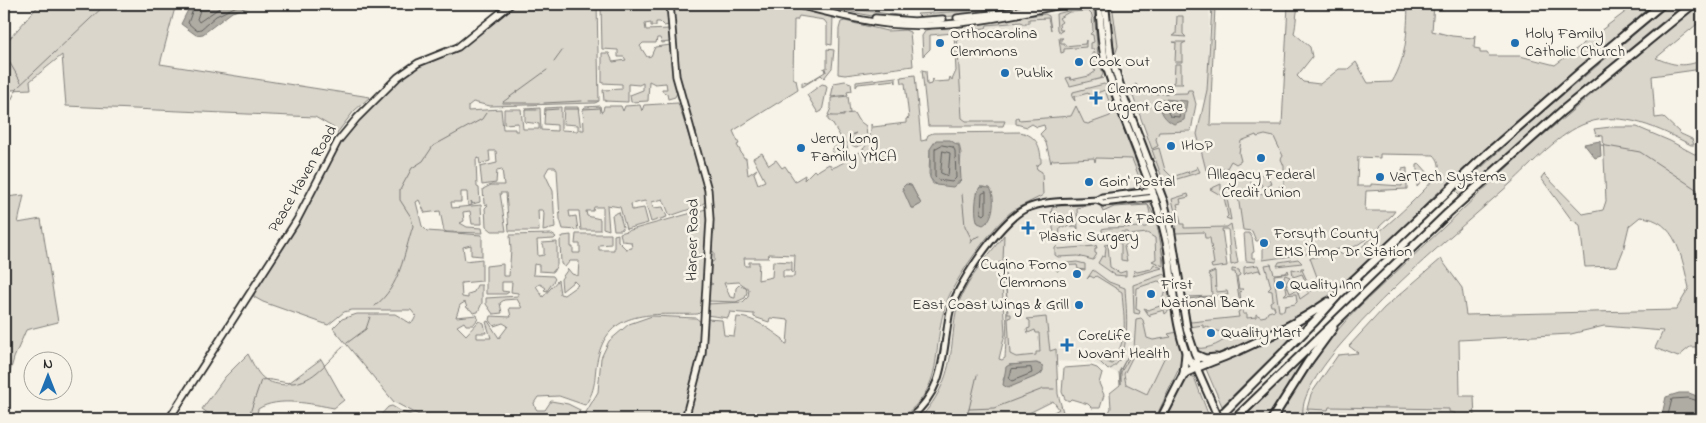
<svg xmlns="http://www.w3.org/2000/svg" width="1706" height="423" font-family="'Indie Flower',sans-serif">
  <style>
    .built { fill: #e8e4da }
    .green { fill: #dad6cc; stroke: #82807c; fill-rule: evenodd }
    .water { fill: #afaca4; stroke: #7a7874 }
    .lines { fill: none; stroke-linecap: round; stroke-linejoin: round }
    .shore { stroke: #605f5b; stroke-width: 1 }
    .stream { stroke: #7a7874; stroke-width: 1 }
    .tertiary-casing { stroke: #2b2b2b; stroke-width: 9 }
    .secondary-casing { stroke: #2b2b2b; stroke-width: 9 }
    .primary-casing { stroke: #2b2b2b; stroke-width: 10 }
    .motorway-casing { stroke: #2b2b2b; stroke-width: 11 }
    .tertiary { stroke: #f7f3e8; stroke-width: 5 }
    .secondary { stroke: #f7f3e8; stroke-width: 5.5 }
    .primary { stroke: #f7f3e8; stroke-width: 6 }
    .motorway { stroke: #f7f3e8; stroke-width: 7 }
    .primary-bridge-casing { stroke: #2b2b2b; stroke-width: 10; stroke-linecap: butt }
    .primary-bridge { stroke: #f7f3e8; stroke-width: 6 }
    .poi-dot { fill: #1f6fb2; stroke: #f7f3e8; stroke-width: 2 }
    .labels { text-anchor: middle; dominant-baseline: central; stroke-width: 5; stroke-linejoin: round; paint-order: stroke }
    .poi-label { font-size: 16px; fill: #2b2b2b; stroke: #f7f3e8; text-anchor: start }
    .street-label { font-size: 16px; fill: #2b2b2b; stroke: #f7f3e8 }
  </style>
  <rect width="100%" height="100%" fill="#f7f3e8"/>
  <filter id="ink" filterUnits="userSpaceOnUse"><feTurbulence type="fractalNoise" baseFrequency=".02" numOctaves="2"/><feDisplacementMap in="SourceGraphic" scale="10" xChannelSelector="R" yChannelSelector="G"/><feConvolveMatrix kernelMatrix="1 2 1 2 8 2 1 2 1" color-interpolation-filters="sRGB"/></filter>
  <g filter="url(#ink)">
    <g class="built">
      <polygon points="1114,4 1210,4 1207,100 1130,98 1113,41"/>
      <polygon points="1092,8 1100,71 1119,116 1085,127 1080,118 1023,124 961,123 956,27"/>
      <polygon points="1162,131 1274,135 1285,154 1287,186 1273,193 1240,198 1243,230 1211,232 1216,265 1309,252 1327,286 1284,314 1198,353 1188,322 1170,205 1141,134"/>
      <polygon points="1137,155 1159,223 1172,311 1181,350 1152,399 1121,384 1120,374 1092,363 1009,359 1003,267 1003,166 1051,157"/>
      <polygon points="1307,406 1454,407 1455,419 1291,419 1295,413"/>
    </g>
    <g class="green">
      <polygon points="40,4 176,4 160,64 370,97 354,111 337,133 334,128 315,117 66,106 62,55 30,81 31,89 11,90 4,103 4,45"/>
      <path d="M515 4H597L599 101 595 103 490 106 473 102 468 106V111L501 109 503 129H515V131H518V123L504 124V109H521L523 129H539V124L525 122V109L540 108 541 130 557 131V125L544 124 545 108 561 107V130L578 131V125L563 124 564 107H578L581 130H584L583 109 585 107 600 106 601 112 603 111 604 106H621L623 111 625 106 640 105 642 111 644 105 678 103 701 173 707 201 699 206 670 216 663 199 652 202 653 208 663 207 667 217 651 222 645 201 631 204 632 210 644 208 648 223 626 229 620 207 607 205 609 230 603 228V207H594L593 211H586L587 216 600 219V230H581L579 211H569L570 217 576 216 578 230 563 229 560 219 557 170 555 167H549L545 174 553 191 555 228 543 231 544 213 543 210H538L539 231H509L506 193H500L506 231H492L486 226 485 208 488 205 484 204 483 189 491 185H504L502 169 497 170 496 183 482 185 480 167 497 163 496 151H489L490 161 480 164 479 158 476 159 477 187 479 188 480 202 473 204 471 201 472 205 468 206 467 192H461V202H451L452 208 481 205 482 224H472L470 211 463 212 464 221 460 223 467 227 482 228 483 233 447 232 444 231 440 211 425 213 419 200 416 202 422 226 427 231 482 235V256L471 255V245L463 247 465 261 482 259V281L461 283 462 297 468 298V294L474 292 477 285H482V303L478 312 473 313 471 310 467 308 465 302 460 305 456 317 477 315 478 319 473 325H466L464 322 457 326 466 335 479 321 484 323 486 333H477V338H491L486 322 488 321 499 338 508 326 503 323 494 326 490 320 491 316 511 317 509 308H522L517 299 504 300 500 303 502 313 493 314 486 304V298L518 296V293L511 292 512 282H502V291L509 292 506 294H486V266L503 264V276H509L511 250 510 235 551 234 556 237 554 239 537 240 538 256 544 255V247L542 243 557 242V265L553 272 539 271V265L534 264 533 275 553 276 555 279 547 291 544 290 546 288 540 284 536 286 543 297 558 280 560 294 564 295 578 285 574 281 562 291 561 279 568 269 572 274 578 276 579 261H570L565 267 561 264 560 241 563 236 571 235V247H573V253H580V244H575L576 234H611V244L599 245V250H614V235L618 234V241L626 249 632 248 631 242 622 241 620 233 706 209 708 210 703 309 698 314C660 316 610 305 598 357 593 376 598 387 585 405L559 396 538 397 534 403 535 407 537 410H545L551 401 568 404 580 410 577 419H459L419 415 394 402 333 328 342 319 357 314H395L410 323 413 322 416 316 411 310H352L344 312 328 325 263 302 254 297V292L307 208 336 149 354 125 407 72 470 42Z"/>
      <polygon points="601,4 668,4 669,25 664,26 660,22 656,22 656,26 651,26 651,23 645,24 646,30 670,29 670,42 662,43 660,38 657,38 656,43 643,43 640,46 647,57 651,56 655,47 671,45 677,93 675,97 668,99 667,94 662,91 662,89 667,89 666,83 655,84 649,81 648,101 631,102 630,95 643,90 643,83 639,85 628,84 628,102 604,101 603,90 622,89 622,84 602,83 602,53 609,53 613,62 626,60 624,57 618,57 618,50 602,49"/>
      <path d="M672 4H776L833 17 832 45 827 44V24L824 20 799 16 797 20H794L793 78 796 80 798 90 733 131 739 144 737 145 744 158H746L748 175 757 169 754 173 758 184 765 181 753 158 762 153 769 165 776 160 782 168 785 166 795 181 805 175 804 180 814 170 816 172 829 164 832 168 837 166C858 154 872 149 871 124L873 127 906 123V119L909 118 905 83H902L901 77 915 75 921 141 926 140 928 135 933 133 1020 132C1038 136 1041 148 1041 163L1036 166 1037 169 1042 172 1043 195C1035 200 1021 205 1011 212 992 227 953 281 946 304 930 350 948 386 899 419H687L706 319 722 320 724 335 734 336 737 317C754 317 769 329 783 339L784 343 787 344 789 320 770 318 769 322 754 317V314L730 312 728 318 706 315 707 304 743 302 748 297 749 289 739 282 724 283 730 297 735 298 736 288 739 285 746 287 747 292 745 298 736 302 707 301 708 285 713 284 709 282 710 263 714 261V252L711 251 712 234 714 233 712 196 679 84ZM959 144 961 153 959 183 933 184 929 174 930 149ZM911 185 921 204 914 208H911ZM980 187H985L992 192 991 214 987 223 977 193ZM769 254 795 255 794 277H783V270H790L792 273V262L773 261 772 277 758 280 759 262H749V266H745L744 258H768Z"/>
      <polygon points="812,4 828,6 821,4 837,4 837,7 905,16 906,19 872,16"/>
      <path d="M997 4H1030C994 14 958 16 921 18L917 14 997 9Z"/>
      <polygon points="1108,4 1112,4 1118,46 1115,55"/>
      <path d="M1288 4H1300C1295 12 1297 23 1294 33L1310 47 1312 57 1297 76 1303 82 1320 84 1339 69H1348L1356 62 1368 83 1392 82C1407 57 1407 32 1408 4H1434L1432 31 1452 36 1473 38 1475 35 1474 48 1480 49V53H1487L1489 56H1520L1555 65 1636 4H1653L1505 131 1431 199 1378 252 1311 311 1272 331 1208 358 1200 355 1197 348C1207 350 1226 342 1229 334L1213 330 1206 326 1203 328V325L1190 327 1188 319 1191 322 1239 317 1238 312 1241 310 1235 272H1232V269L1239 270 1240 275 1237 277 1239 289H1243L1240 292 1241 303H1245L1242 306 1243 314H1247V318L1256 317V314L1261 317 1266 316 1268 312 1275 310 1274 306H1271L1270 302 1273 300 1272 291 1268 290 1271 287 1265 265 1271 264 1274 274 1286 273 1288 270 1289 273 1274 275 1279 311H1284L1285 306 1295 304 1297 302 1296 294 1284 295 1287 292 1284 277 1285 275 1290 277 1286 283 1290 293 1297 290 1300 299 1320 285 1310 258 1339 253 1344 255 1345 252 1360 248C1374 237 1433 186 1438 172 1441 166 1438 159 1434 155L1380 154V158L1358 157 1357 186H1371V184L1402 186V169L1407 168V189L1366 191 1365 211H1395L1392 215 1365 240 1354 247 1263 260V247L1269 246 1270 242 1267 240 1256 241 1252 231 1243 230 1238 196 1268 193 1284 184V166L1281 159 1283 156 1274 137 1265 135 1257 137 1256 135 1241 141 1239 153 1241 161 1236 164 1231 161 1227 168 1217 171 1206 170 1197 134 1207 90 1212 6H1215L1210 125H1282Z"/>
      <polygon points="1670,4 1684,4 1581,89 1460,195 1456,191 1532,121"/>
      <path d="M1699 4H1702V20L1656 58C1672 65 1685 68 1702 60V69L1652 76 1655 118 1663 117 1681 134 1692 139 1694 145H1691C1660 129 1622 110 1587 123 1560 132 1531 165 1510 184 1453 235 1392 284 1342 343 1329 358 1300 394 1303 414L1295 415 1292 419H1275C1301 377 1325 341 1360 306L1529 147Z"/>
      <polygon points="1088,6 1092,7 1094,11 1098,56 1103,74 1101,78 1103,78 1070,86 1066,78 1070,77 1071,80 1089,76 1096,71 1094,70 1092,53 1095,53 1094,49 1091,49 1091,43 1094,42 1093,35 1090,34 1093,31 1092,15 1088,11 1069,12 1059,18 1062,22 1059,24 1060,30 1063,30 1060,32 1057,30 1056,14"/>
      <polygon points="1045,14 1049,16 1051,30 1048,18 1029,19 1029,23 1025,23 1025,25 1021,22 987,25 986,28 963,30 957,35 962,118 966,121 1005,121 1003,126 928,126 922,70 926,71 927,85 931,84 932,79 934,82 949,81 950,77 952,80 956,71 954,33 930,35 930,49 923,56 922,36 926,30 944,25"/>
      <polygon points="1177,16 1183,16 1183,34 1186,37 1173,36 1176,34"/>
      <polygon points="845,21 887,31 905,30 910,32 913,66 845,75 838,74 839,29 841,22"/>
      <polygon points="1059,38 1063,38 1061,39 1061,43 1064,43 1065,46 1085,44 1086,40 1086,47 1064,49 1064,52 1061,53"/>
      <polygon points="1173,42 1186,42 1182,44 1182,62 1175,62 1176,43"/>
      <polygon points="827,49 834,50 832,68 824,78 821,75 802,87 802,82 807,83 825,72 824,68 826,72 825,68 827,68"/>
      <polygon points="1175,64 1181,64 1181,82 1183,84 1171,84 1174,82"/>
      <polygon points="896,77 896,83 895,80 858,84 856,87 856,82"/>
      <polygon points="845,81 851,83 852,91 847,92 848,95 831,97 834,83"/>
      <polygon points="822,84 826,85 827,87 822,111 818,113 807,95"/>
      <path d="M1104 84 1109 87C1113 99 1137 169 1141 172L1107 84 1134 146 1145 183 1144 189 1143 180 1140 187 1126 190 1139 187 1141 182 1132 159 1096 158 1095 162 1094 158 1052 160 1051 163 1046 143 1040 134 1045 129 1044 125 1037 127 1032 124 1027 127 1016 124V118L1018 117 1019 120 1071 116 1076 106 1084 123 1088 124 1110 116 1112 113 1108 112 1112 110 1105 90 1089 96 1088 93 1074 97 1075 101 1072 97 1073 92Z"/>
      <polygon points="1136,84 1141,92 1146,94 1187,93 1188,90 1192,90 1196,104 1191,131 1159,132 1156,139 1158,146 1152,149 1130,88"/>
      <polygon points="848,96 850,113 836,117 828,115 831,108 831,98"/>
      <polygon points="854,113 858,120 866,126 867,138 862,145 856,147 847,143 853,139 851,136 856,133 850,135 851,139 846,143 849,153 841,157 837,157 831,150 843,141 832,123 828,120 828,116 844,116 844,114"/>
      <path d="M1611 127H1637L1670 141 1702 158V347H1690L1678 357 1655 348 1663 331 1604 326 1571 334 1459 340 1460 396H1474L1475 419H1455V413L1449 412V409L1329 407 1328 410 1307 409 1311 394 1338 355 1358 353 1349 346 1384 308 1441 259 1462 288 1466 315 1676 310 1689 288C1682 259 1677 219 1640 217L1629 226 1623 251 1617 266 1585 267 1580 225 1571 219 1541 178 1544 174 1583 214 1603 210 1606 201 1603 136 1596 135 1594 129Z"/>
      <polygon points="1159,148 1165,170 1172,177 1187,172 1189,174 1188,172 1196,169 1197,166 1200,172 1164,183 1152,150"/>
      <polygon points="1420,164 1429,174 1417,187 1417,165"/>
      <polygon points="1265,172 1272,184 1264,189 1257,177"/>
      <polygon points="1248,173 1247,176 1255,188 1237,192 1235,180"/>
      <polygon points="1221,184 1221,190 1226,193 1231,220 1226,218 1228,216 1224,197 1210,189"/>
      <polygon points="4,194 6,197 24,195 18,223 41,219 58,322 26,330 14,358 4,393"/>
      <polygon points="1188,194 1189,197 1180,199 1181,203 1177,204 1179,211 1175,212 1172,199"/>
      <path d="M1147 200 1152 202C1157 224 1166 243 1165 267L1153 208Z"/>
      <path d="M1146 204C1157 209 1163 254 1163 266L1152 261 1156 259 1155 238 1147 233 1129 235 1127 232H1121L1117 237 1114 234 1106 238 1103 235H1106V232H1102V229L1106 228 1146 227 1152 221 1148 205 1114 207 1103 212 1101 207Z"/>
      <polygon points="1091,205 1077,208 1078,229 1076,226 1060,227 1059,241 1055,241 1051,214 1052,208 1057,206"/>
      <polygon points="619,212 623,227 621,230 614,230 612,215"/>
      <polygon points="1176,213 1179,213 1181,224 1184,224 1184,228 1227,227 1231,224 1238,263 1231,265 1228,229 1222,229 1227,266 1212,268 1211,265 1214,264 1210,238 1205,238 1204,232 1175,233 1177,223"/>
      <polygon points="1244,233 1249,233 1252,237 1254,252 1252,253 1252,258 1255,258 1255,262 1246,261"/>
      <path d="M1004 235 1003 261 998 263 996 268 1002 282 1005 334 999 359 1002 360 1005 358C1006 341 1009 294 1004 278 1002 274 1000 271 999 267L1004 263H1009L1005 269 1008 270 1005 272 1008 314H1011V317L1008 318 1010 354 1016 357 1036 355V352H1040L1039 333H1036L1035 330 1028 333 1027 329 1030 328V321L1027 319 1046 317 1050 351 1056 349 1058 394 1063 412 1048 419H1042L1059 409 1053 401 1029 413 1024 419H919C940 397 949 374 952 344 954 330 954 315 959 302 969 277 988 256 1004 235ZM1040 363 1042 373 1039 375 1008 387 1003 380 1009 365Z"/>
      <polygon points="1117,242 1127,243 1124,247 1127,261 1121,260 1121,244"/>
      <polygon points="1111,244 1108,245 1110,267 1120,273 1126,271 1126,276 1115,275 1098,263 1102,256 1105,257 1106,247 1104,245"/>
      <polygon points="1096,245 1097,248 1095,248 1095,253 1097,254 1093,260 1078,256 1058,257 1055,255 1055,248 1057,246 1058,249 1095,246"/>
      <polygon points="1298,259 1302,263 1277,266 1279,262"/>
      <polygon points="1077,262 1085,264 1085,270 1078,269 1077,265 1058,266 1058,271 1057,271 1057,264"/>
      <polygon points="1154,264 1162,268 1133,276 1134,270 1137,272 1151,269"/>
      <polygon points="1258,265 1261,273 1259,270 1246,273 1244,275 1244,267"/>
      <polygon points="1301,268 1304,268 1302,270 1310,287 1313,287 1307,292 1309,289 1302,274 1293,277 1292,269 1301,271"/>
      <path d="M1093 270 1109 282 1125 288C1126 309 1133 361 1108 370L1094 356 1107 355 1105 361 1112 364C1129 335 1124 323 1122 292L1096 276 1094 278 1090 276 1087 279Z"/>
      <polygon points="1215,271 1216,292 1227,291 1228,295 1187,299 1186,303 1184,298 1187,297 1212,296 1211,279 1208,274"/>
      <polygon points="1164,274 1169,278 1170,283 1168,285 1158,281 1137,288 1136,309 1140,311 1139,314 1134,313 1133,285"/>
      <polygon points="1168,292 1171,294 1172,308 1165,314 1164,310 1150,314 1150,317 1144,308 1148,310 1160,306 1164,293"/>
      <polygon points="652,316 696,318 701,322 698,360 683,419 582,419 598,392 601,358 609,341 629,324"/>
      <polygon points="1141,318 1143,320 1147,338 1153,340 1171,337 1168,334 1177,332 1183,356 1182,362 1155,419 1106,419 1111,408 1110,393 1120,385 1119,372 1129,354 1120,371 1121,384 1121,372 1131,355 1133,354 1135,356 1133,356 1124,374 1126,384 1147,394 1168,350 1163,347 1161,350 1158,348 1156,353 1158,356 1147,351 1145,354 1134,348 1136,319"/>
      <polygon points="1302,324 1287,342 1222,406 1206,369"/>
      <path d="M248 354C259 376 262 383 286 385L321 359 344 400 334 408C312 404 278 396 258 409L256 419H216L202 409 225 377Z"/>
      <polygon points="1304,358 1269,419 1243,419"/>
      <polygon points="1091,366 1097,368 1102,373 1099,383 1104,395 1100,408 1092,408 1088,404 1071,399 1069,401 1065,399 1062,392 1064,368"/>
      <polygon points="1188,376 1194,377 1210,419 1166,419"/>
      <polygon points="392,406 402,412 422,419 377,419 388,407"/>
    </g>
    <g class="water">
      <polygon points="191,4 257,4 232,12 203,34 196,35 181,24"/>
      <path d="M1164 99 1187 101 1184 120 1174 124C1164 119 1161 113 1159 102L1160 99Z"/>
      <polygon points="936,140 950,140 959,146 961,180 953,187 936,185 930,178 930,149"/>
      <polygon points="1600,141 1601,156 1595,158 1584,144"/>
      <polygon points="906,184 911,185 921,204 914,208 911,208 902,188"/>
      <path d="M980 187 990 188C996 197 994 220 983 225L978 223C974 216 975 194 980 187Z"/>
      <polygon points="1036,363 1043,366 1043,371 1039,375 1008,388 1003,385 1006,367 1009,365"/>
      <polygon points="1679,393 1689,393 1702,398 1702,419 1661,419 1666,397"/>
    </g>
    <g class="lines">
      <g class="shore">
        <polyline points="195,4 188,23 196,30 201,29 216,16 241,4"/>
        <polyline points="202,4 197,19 199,22 225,4"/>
        <polygon points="1167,104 1181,106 1179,117 1170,116 1165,107"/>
        <polygon points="942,145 953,147 955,151 956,178 952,182 938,180 935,177 935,149"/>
        <polygon points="943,151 950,153 948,176 941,173"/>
        <polygon points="986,192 986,213 984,215 981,213 982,194"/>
        <polygon points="1031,368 1032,373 1012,381 1009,379 1012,369"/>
        <polyline points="1667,419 1672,399 1688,398 1702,402"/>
      </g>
      <g class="stream">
        <polyline points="4,53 21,82"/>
        <polyline points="554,62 562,51"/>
        <polyline points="589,101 598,101"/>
        <polyline points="605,101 606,101"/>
        <polyline points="503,102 547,70"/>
        <polyline points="503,103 539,103"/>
        <polyline points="544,103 582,101"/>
        <polyline points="565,109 579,109"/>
        <polyline points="584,109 600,108"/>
        <polyline points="525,110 537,110"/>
        <polyline points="545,110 558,109"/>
        <polyline points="4,115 17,88 106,4"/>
        <polyline points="1601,145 1640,152 1702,193"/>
        <polyline points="962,194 965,226 972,240"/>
        <polyline points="971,243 974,238 980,236"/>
        <path d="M375 306C401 285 403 256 413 226L411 217 400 200V190L412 168 423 161 433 146 482 119 486 113"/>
        <polyline points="347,343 366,329 370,317"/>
        <polyline points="969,409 994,408 1043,389 1054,389"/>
        <path d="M248 419 261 380C271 378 281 383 292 383 314 382 328 360 343 347"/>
        <polyline points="958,419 967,414 969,409 977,375"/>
      </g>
      <g class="tertiary-casing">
        <g id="tertiary">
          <polyline points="1097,200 1103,203 1155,197"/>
          <path d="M909 419C945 389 942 358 949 316 953 289 1001 220 1025 209 1047 199 1074 202 1097 200L1102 197 1153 191"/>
        </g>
      </g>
      <g class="secondary-casing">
        <g id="secondary">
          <polyline points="670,4 676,76 708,190 710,220 702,354 685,419"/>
          <polyline points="790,4 804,6"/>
          <path d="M802 6C829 13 859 21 888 24 947 30 1009 16 1066 4"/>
          <polyline points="875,18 914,21 943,19"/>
          <polyline points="957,18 1011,12 1039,4"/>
          <polyline points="169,419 297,220 338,141 357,118 398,77 418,63 458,47 511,4"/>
        </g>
      </g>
      <g class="primary-casing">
        <g id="primary">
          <path d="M1099 4C1101 25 1101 48 1107 68 1125 130 1156 185 1168 249 1172 275 1176 355 1197 369"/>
          <polyline points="1105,4 1110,53 1123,95 1164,202 1171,231 1187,330 1197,360 1197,369 1212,403"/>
        </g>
      </g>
      <g class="motorway-casing">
        <g id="motorway">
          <polyline points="1196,355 1205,359 1216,358"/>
          <path d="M1184 374C1188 370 1224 357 1233 353 1266 338 1298 323 1328 302"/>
          <polyline points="1224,412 1315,321 1339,294 1487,154 1584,69 1662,4"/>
          <polyline points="1161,419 1184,374 1186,353"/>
          <polyline points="1235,419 1448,213 1562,111 1693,4"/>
          <polyline points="1272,419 1308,362 1333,328"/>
        </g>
      </g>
      <use href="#tertiary" class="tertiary"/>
      <use href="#secondary" class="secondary"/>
      <use href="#primary" class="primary"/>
      <use href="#motorway" class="motorway"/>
      <g class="primary-bridge-casing">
        <polyline id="primary-bridge" points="1212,403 1219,419"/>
      </g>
      <use href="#primary-bridge" class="primary-bridge"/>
    </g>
  </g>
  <g class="poi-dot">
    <circle cx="940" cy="43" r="5"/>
    <circle cx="1515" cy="43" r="5"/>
    <circle cx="1079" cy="62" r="5"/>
    <circle cx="1005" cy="73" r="5"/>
    <path d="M1093.5 90.5h5v5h5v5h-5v5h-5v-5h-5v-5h5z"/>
    <circle cx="1171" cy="146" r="5"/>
    <circle cx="801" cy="148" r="5"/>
    <circle cx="1261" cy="158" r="5"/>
    <circle cx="1380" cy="177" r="5"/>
    <circle cx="1089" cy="182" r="5"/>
    <path d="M1025.5 220.5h5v5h5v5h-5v5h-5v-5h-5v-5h5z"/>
    <circle cx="1264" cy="243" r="5"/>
    <circle cx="1077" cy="274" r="5"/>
    <circle cx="1280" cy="285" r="5"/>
    <circle cx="1151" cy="294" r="5"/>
    <circle cx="1079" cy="305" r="5"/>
    <circle cx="1211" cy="333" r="5"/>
    <path d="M1064.5 337.5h5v5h5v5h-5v5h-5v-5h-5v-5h5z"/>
  </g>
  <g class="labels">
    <g class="poi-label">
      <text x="950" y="34">Orthocarolina<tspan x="950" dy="18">Clemmons</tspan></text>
      <text x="1525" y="34">Holy Family<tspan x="1525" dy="18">Catholic Church</tspan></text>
      <text x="1089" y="62">Cook Out</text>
      <text x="1015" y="73">Publix</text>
      <text x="1107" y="89">Clemmons<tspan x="1107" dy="18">Urgent Care</tspan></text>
      <text x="811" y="139">Jerry Long<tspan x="811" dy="18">Family YMCA</tspan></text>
      <text x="1181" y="146">IHOP</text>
      <text x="1261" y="175" text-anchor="middle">Allegacy Federal<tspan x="1261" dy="18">Credit Union</tspan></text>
      <text x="1390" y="177">VarTech Systems</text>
      <text x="1099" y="182">Goin' Postal</text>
      <text x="1039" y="219">Triad Ocular &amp; Facial<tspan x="1039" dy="18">Plastic Surgery</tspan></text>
      <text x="1274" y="234">Forsyth County<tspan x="1274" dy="18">EMS Amp Dr Station</tspan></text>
      <text x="1067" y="265" text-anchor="end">Cugino Forno<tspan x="1067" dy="18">Clemmons</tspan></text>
      <text x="1161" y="285">First<tspan x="1161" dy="18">National Bank</tspan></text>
      <text x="1290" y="285">Quality Inn</text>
      <text x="1069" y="305" text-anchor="end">East Coast Wings &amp; Grill</text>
      <text x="1221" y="333">Quality Mart</text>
      <text x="1078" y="336">CoreLife<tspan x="1078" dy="18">Novant Health</tspan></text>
    </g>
    <g class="street-label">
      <text transform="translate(303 179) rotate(-60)">Peace Haven Road</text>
      <text transform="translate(693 240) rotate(-89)">Harper Road</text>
    </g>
  </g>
  <rect width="1706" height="423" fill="none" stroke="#f7f3e8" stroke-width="20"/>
  <rect x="10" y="10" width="1686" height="403" fill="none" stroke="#2b2b2b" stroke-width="2" filter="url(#ink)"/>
  <g transform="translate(48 376)"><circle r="24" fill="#f7f3e8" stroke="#a5a39c"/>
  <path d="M0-4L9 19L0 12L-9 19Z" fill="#1f6fb2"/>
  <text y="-8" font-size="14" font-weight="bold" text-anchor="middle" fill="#2b2b2b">N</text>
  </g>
</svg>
